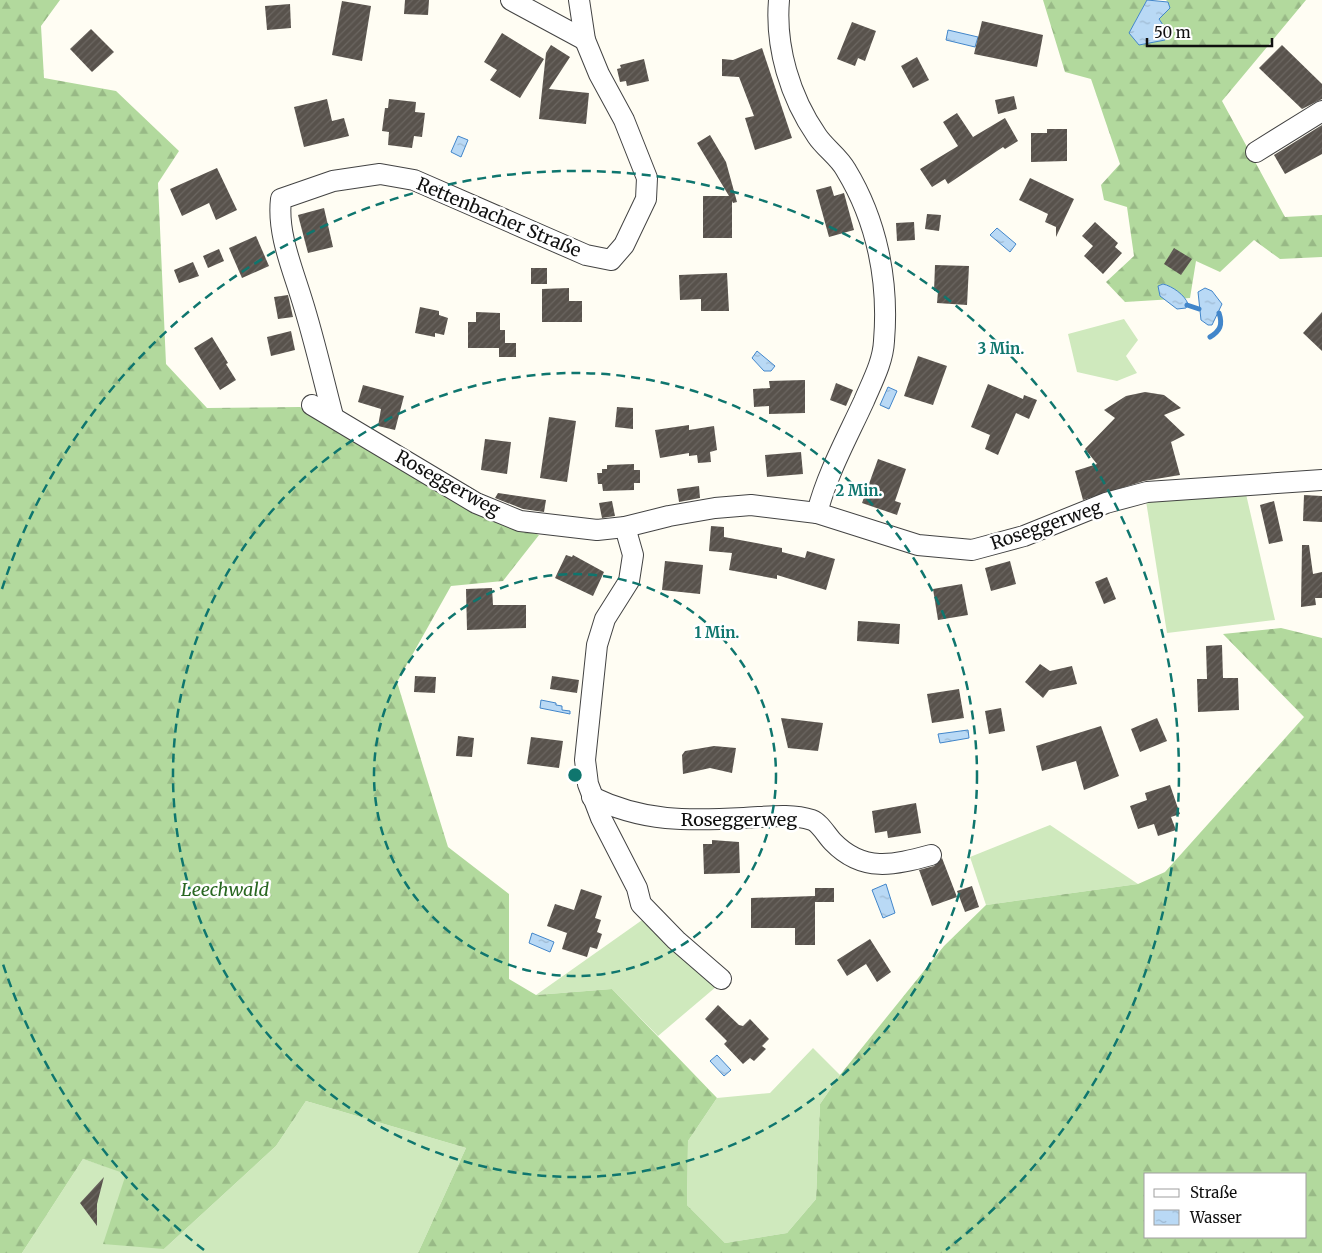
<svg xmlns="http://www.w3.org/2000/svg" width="1322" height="1253" font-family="Merriweather,serif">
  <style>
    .grass { fill: #cfe9bd }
    .forest { fill: url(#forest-firs); fill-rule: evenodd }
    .water { fill: url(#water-ripples); stroke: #4286ca }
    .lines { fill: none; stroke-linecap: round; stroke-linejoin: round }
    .stream { stroke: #4286ca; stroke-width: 5 }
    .building { fill: url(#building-hatch) }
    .minor-casing { stroke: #434343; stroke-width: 22 }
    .minor { stroke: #fff; stroke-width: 20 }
    .ring { fill: none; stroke: #0f766e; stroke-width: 2.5; stroke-dasharray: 9 6 }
    .labels { text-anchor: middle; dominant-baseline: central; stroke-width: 5; stroke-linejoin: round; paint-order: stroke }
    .street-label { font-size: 18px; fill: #101010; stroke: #fff }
    .park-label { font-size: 18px; font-style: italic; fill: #296721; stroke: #fff }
    .centre { fill: #0f766e; stroke: #fff; stroke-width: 2.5 }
    .ring-label { font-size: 15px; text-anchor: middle; font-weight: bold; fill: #0f766e; stroke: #fff; stroke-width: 5; stroke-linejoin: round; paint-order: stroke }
  </style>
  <defs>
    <pattern id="forest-firs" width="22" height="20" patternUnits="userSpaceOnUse" patternTransform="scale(1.25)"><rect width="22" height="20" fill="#b2d99d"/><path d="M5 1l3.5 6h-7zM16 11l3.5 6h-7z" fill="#98b986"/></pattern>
    <pattern id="water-ripples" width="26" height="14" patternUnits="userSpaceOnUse" patternTransform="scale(1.25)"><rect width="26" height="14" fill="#b9d9f5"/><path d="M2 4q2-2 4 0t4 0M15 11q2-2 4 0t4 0" fill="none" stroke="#9eb9d1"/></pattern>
    <pattern id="building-hatch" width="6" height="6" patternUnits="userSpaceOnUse" patternTransform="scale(1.25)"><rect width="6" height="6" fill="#58524c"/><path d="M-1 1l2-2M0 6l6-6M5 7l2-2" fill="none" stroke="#6b6661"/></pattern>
  </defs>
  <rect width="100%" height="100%" fill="#fffdf3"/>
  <g class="grass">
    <polygon points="1124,319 1138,340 1126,356 1137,373 1117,381 1077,372 1068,334"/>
    <polygon points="1246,494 1275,620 1167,633 1146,501"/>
    <polygon points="1050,825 1138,884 986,905 970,857"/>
    <polygon points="645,918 717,986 658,1036 612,989 536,995"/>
    <polygon points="813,1048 840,1075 820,1104 816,1199 787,1233 725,1243 687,1205 688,1141 717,1098 770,1093"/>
    <polygon points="306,1101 466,1148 418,1253 22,1253 83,1159 126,1173 164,1249 276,1146"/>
  </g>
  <g class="forest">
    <path d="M0 0H60L41 26 44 78 116 91 179 151 158 183 166 364 207 408 300 407 474 509 539 535 503 581 451 586 397 682 448 847 509 894V979L536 995 612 989 717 1098 688 1141 687 1205 725 1243 787 1233 816 1199 820 1104 840 1075 944 946 986 905 1138 884 1165 872 1304 717 1223 634 1281 628 1322 638V1253H418L466 1148 306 1101 276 1146 164 1249 103 1244 126 1174 83 1159 22 1253H0ZM1146 1174H1306V1237H1146Z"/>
    <polygon points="1043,0 1147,0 1134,24 1147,43 1165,28 1159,19 1164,14 1168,2 1166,0 1306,0 1222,101 1285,217 1322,215 1322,257 1280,259 1254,240 1220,272 1196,261 1190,298 1125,302 1106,282 1134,256 1127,207 1104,200 1101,185 1120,164 1091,79 1065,72"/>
  </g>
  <g class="water">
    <polygon points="1147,0 1168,2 1170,8 1159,19 1165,28 1165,40 1139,45 1129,33"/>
    <polygon points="948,30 978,37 975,47 946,40"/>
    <polygon points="458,136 468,140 461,157 451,152"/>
    <polygon points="997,228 1016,244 1010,252 990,235"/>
    <path d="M1163 284C1172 286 1185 295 1188 304L1186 308 1177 309 1160 296 1158 286Z"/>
    <polygon points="1205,288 1212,291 1222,304 1212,325 1208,325 1201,320 1198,292"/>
    <polygon points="757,351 775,366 771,371 764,371 752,358"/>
    <polygon points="888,387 897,391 889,409 880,405"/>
    <polygon points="541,700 556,703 556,705 562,706 562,710 570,711 570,714 540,708"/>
    <polygon points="968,730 969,738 940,743 938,734"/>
    <polygon points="886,884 895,913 883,918 872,890"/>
    <polygon points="532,933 554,942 550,952 529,943"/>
    <polygon points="717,1055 731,1070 724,1076 710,1061"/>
  </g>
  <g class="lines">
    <g class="stream">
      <polyline points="1187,305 1199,309"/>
      <path d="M1210 337C1220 331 1223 325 1219 313"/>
    </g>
  </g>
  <g class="building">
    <polygon points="405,0 429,0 428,15 404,14"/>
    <polygon points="342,1 371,6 362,61 332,55"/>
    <polygon points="290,4 291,28 267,30 265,6"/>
    <polygon points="982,21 1043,35 1037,67 974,54"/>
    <polygon points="852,22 876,31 865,61 858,58 855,66 837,59"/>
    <polygon points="91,29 114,52 92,72 70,49"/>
    <polygon points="502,33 544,59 520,98 490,80 497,70 484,62"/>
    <polygon points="551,45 570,57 549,89 589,93 586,124 539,119 546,53"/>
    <polygon points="1282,45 1322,84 1322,99 1302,109 1259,68"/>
    <polygon points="762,48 792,138 755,150 745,118 754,116 739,77 722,76 722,59 733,60"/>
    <polygon points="917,57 929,80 913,88 901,66"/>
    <polygon points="644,59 649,81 627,86 626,81 620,82 617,69 621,68 620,65"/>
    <polygon points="1014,96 1017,109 998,114 995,100"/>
    <polygon points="327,99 332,121 344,118 349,136 304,147 294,107"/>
    <polygon points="389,99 416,102 415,112 425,113 422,137 414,136 412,148 388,145 389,132 382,131 385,108 388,108"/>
    <polygon points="957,113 973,137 1005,118 1018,141 1005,149 1003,147 948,184 945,179 932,187 920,169 958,146 943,122"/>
    <polygon points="1322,125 1322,154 1285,174 1274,155"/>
    <polygon points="1047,129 1067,129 1067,161 1031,162 1031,133 1047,133"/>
    <polygon points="710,135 726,162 737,202 733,203 732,201 732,238 703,238 703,196 729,196 697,143"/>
    <polygon points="217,168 237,210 216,220 209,203 182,216 170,189"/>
    <polygon points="1030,178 1074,199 1056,237 1056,227 1045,222 1048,214 1019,200"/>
    <polygon points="831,186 834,196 844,193 854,230 829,237 816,190"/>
    <polygon points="324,208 333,247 308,253 298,215"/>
    <polygon points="927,214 941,215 939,231 925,229"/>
    <polygon points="914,222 915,240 897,241 896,223"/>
    <polygon points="1095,222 1118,243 1115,247 1122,253 1103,274 1084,256 1093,246 1082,236"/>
    <polygon points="256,236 269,266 242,278 229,248"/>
    <polygon points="1174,248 1192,259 1181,275 1164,264"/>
    <polygon points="219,249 224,261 208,268 203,256"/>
    <polygon points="193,262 199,276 179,283 174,270"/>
    <polygon points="935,265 969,266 967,305 937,303 938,291 934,291"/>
    <rect x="531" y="268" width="16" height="16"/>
    <polygon points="727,273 729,311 701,311 701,299 680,300 679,275"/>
    <polygon points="569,288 569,301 582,301 582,322 542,322 542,289"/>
    <polygon points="288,295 293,317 278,319 274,297"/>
    <polygon points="420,307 439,311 439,315 448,318 444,335 435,333 435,337 415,333"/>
    <polygon points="476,312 500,313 500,330 505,330 505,343 516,343 516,357 499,357 499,348 468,348 468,322 476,322"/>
    <polygon points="1322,312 1322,351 1303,333"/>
    <polygon points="291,331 295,350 271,356 267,337"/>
    <polygon points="212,337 228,363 226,364 236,380 220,390 194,348"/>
    <polygon points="918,356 947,366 933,405 904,396"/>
    <polygon points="805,380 805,413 769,414 769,406 754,407 753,389 770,388 769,381"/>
    <polygon points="836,383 853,390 846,406 830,400"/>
    <polygon points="988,384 1023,399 1024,395 1037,400 1029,419 1016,413 998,455 985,449 990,435 971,427"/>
    <polygon points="363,385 404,396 395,430 378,426 381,409 358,402"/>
    <polygon points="1145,392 1164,395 1181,408 1164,415 1185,435 1171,442 1180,475 1144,481 1083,500 1075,471 1097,464 1085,449 1115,418 1104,410 1126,396"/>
    <polygon points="617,407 633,408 633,429 615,427"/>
    <polygon points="549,417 576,421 567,482 540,478"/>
    <polygon points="689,425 689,430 714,426 717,450 710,452 711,462 698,463 697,455 689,456 689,453 660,458 655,430"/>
    <polygon points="485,439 511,442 507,474 481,470"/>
    <polygon points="801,452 803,474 767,477 765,455"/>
    <polygon points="878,459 906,469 895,501 901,503 897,515 862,503"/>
    <polygon points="634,464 634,470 640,470 640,483 634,483 634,490 603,491 602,484 598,484 597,473 602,473 602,469 607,469 607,465"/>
    <polygon points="699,486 700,498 679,502 677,489"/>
    <polygon points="498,493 546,500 544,512 523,509 495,498"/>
    <polygon points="1304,495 1322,496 1322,522 1303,521"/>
    <polygon points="612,501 615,516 602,518 599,503"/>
    <polygon points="1274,501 1283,541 1269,544 1260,505"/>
    <polygon points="711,526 724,527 724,537 782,548 782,552 805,558 807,551 835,559 826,590 777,575 777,579 729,570 732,553 709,551"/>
    <polygon points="1302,545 1309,545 1313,574 1322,572 1322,598 1315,598 1316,605 1301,607"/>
    <polygon points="566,555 572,557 573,555 604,572 593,596 555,578"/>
    <polygon points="665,561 703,565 700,594 662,590"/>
    <polygon points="1010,561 1016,584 991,591 985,568"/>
    <polygon points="1107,577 1116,599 1104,604 1095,582"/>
    <polygon points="962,584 968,615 938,620 933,589"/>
    <polygon points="492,588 493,605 526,605 526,628 467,630 466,589"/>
    <polygon points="858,621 900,624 899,644 857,641"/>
    <polygon points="1222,645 1223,678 1238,678 1239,710 1198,712 1197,679 1207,679 1206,646"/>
    <polygon points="1040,664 1050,671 1072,666 1077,684 1049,690 1043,698 1025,682"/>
    <polygon points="415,676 436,677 435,693 414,692"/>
    <polygon points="552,676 579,680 577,693 550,689"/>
    <polygon points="959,689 964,718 932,723 927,694"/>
    <polygon points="1001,708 1005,731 989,734 985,711"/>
    <polygon points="781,718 823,723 818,751 788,748"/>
    <polygon points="1157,718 1167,741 1140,752 1131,729"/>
    <polygon points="1101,726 1119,776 1084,790 1076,761 1042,771 1036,746"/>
    <polygon points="458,736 474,738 472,757 456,756"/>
    <polygon points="531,737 563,741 559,768 527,764"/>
    <polygon points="714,746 736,748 732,773 710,768 683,774 682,755 685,751"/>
    <polygon points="1170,785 1180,814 1171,817 1176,830 1158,836 1154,824 1138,829 1130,806 1147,800 1145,793"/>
    <polygon points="916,803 921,833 888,838 887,831 875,833 872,811"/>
    <polygon points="712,840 739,842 740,873 704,874 703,844 712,844"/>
    <polygon points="942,858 957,897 932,906 919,870 934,866"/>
    <polygon points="972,886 979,907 965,912 957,891"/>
    <polygon points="815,888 834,888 834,902 815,902 815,945 795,945 795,928 751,928 751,898 815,896"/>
    <polygon points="581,889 602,896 595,918 601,920 597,932 602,934 597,949 590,947 587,957 562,949 567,933 547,926 555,904 574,910"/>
    <polygon points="870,939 891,972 877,982 866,964 847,976 837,960"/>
    <polygon points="718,1005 739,1025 743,1026 750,1019 769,1039 762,1046 766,1049 754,1061 750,1058 743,1064 724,1044 727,1041 705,1019"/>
    <polygon points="104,1177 97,1204 97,1226 80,1203"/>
  </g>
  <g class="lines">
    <g class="minor-casing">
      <g id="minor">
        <polyline points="511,0 585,40"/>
        <path d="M779 0C775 47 790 97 817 136 825 148 839 157 846 170 877 221 889 281 884 341 883 362 872 382 864 401 847 438 827 474 817 513"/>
        <polyline points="1256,152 1322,111"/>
        <polyline points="312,405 476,503 520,521 597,530 625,527 669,516 715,508 751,505 817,513 918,545 972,550 1024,536 1106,503 1147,492 1322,480"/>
        <path d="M333 416C323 378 314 338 302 300 292 267 277 233 281 199L333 181 380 174 414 180 586 255 611 260 624 245 646 199 647 178 624 120 599 74 585 40 579 0"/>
        <polyline points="625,527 633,555 629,581 605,619 597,645 585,760 588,784 601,818 637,888 641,904 676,940 721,979"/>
        <path d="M592 797C643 822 688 821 744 818 767 817 790 813 812 820 820 823 827 836 833 842 863 873 894 865 931 855"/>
      </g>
    </g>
    <use href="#minor" class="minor"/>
  </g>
  <g class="ring">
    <circle cx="575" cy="775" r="201"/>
    <circle cx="575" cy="775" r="402"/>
    <path d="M204 1250A603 603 0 0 1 2 961M2 589A603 603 0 1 1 946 1250"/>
  </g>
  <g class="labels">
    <g class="street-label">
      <text transform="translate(499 217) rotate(23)">Rettenbacher Straße</text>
      <text transform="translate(448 483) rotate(29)">Roseggerweg</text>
      <text transform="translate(1046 525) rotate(-19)">Roseggerweg</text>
      <text x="739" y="819">Roseggerweg</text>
    </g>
    <g class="park-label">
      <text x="225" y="889">Leechwald</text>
    </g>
  </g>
  <circle cx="575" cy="775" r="8" class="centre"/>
  <g class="ring-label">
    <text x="1001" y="354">3 Min.</text>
    <text x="859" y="496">2 Min.</text>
    <text x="717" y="638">1 Min.</text>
  </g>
  <rect x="1144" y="1173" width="162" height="65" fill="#ffffff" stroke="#9f9f9f"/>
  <rect x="1154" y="1189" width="25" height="8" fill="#ffffff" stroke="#9f9f9f"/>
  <text x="1190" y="1198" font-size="15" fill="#101010">Straße</text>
  <rect x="1154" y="1210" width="25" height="15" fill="url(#water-ripples)" stroke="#9f9f9f"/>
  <text x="1190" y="1223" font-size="15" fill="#101010">Wasser</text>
  <path d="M1147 38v8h125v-8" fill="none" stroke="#101010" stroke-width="2.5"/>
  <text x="1154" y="38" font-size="15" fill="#101010" stroke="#ffffff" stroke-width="4" paint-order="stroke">50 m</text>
</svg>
